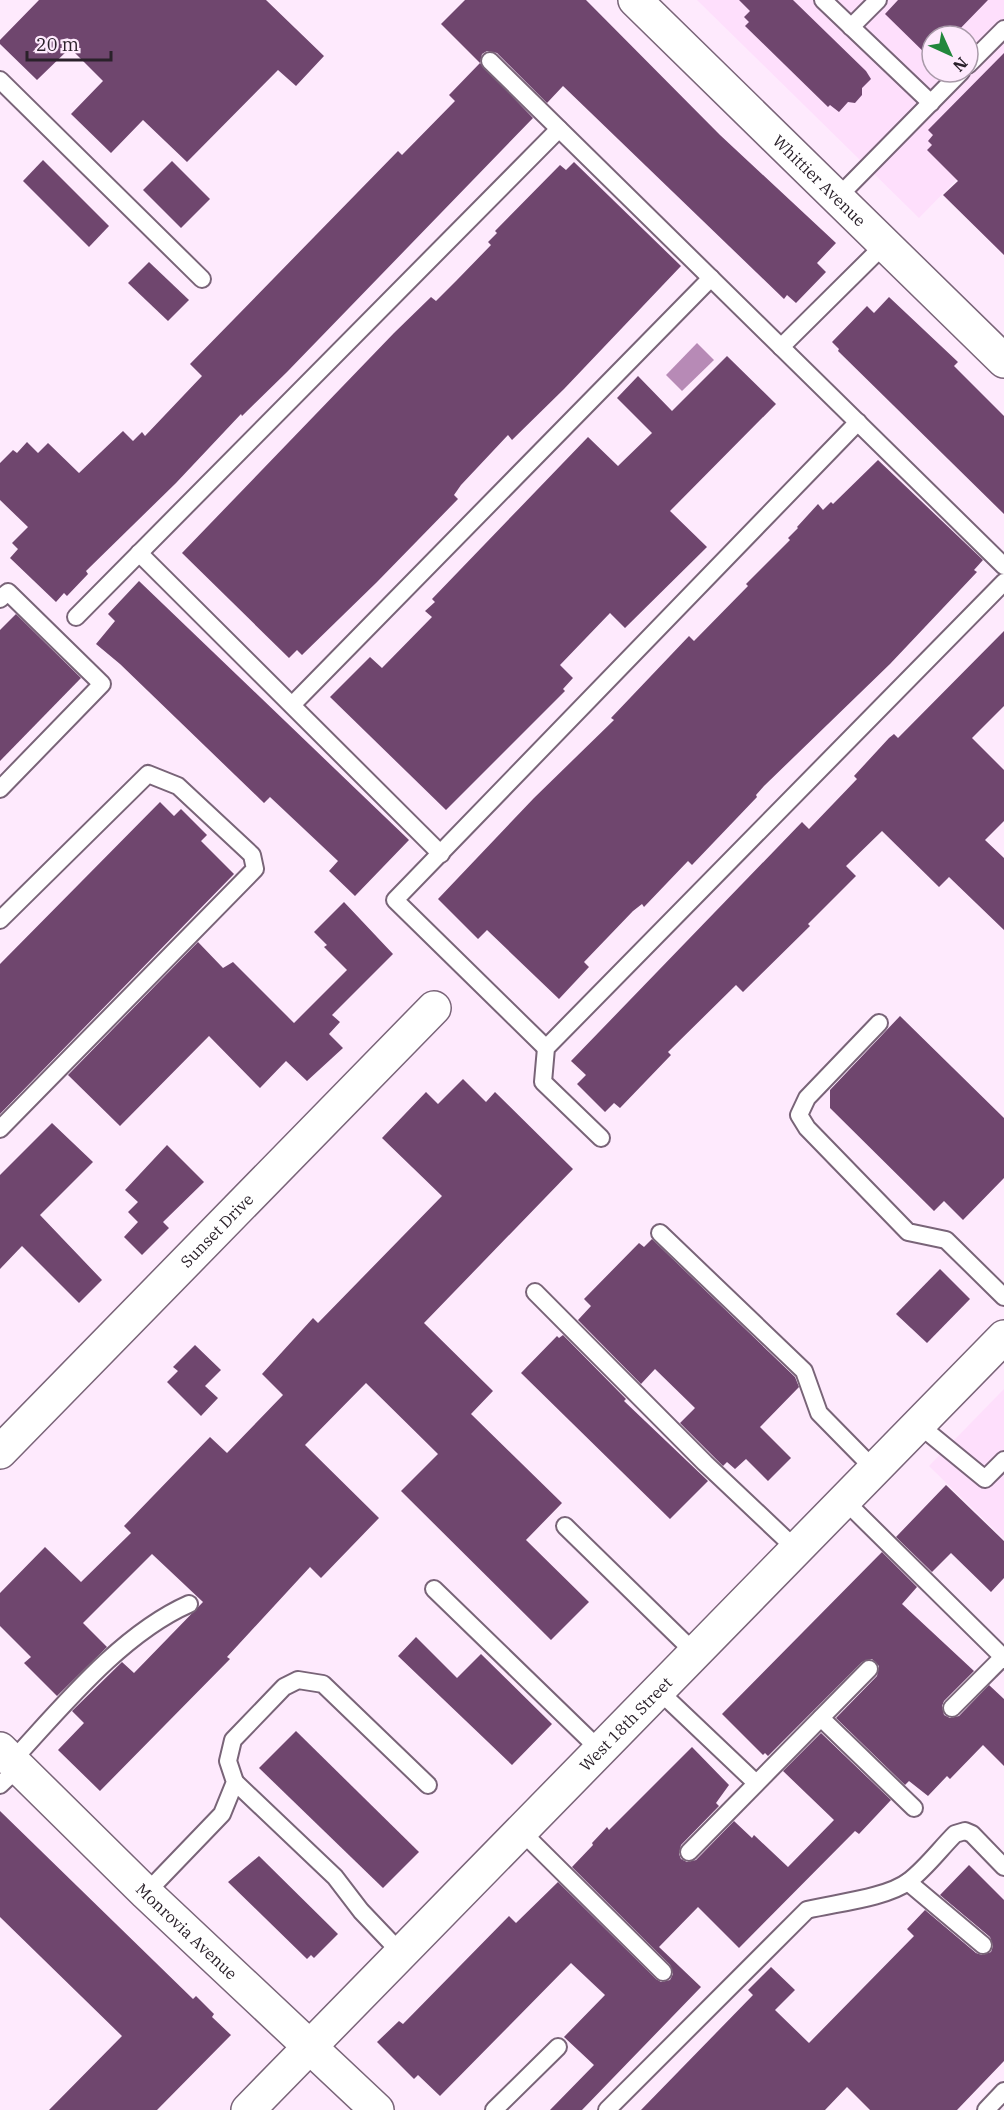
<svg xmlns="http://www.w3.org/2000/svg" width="1004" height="2110" font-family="'IBM Plex Serif',serif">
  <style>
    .built { fill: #fedffc; fill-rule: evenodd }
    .water { fill: #b78ab6 }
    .building { fill: #6f466e }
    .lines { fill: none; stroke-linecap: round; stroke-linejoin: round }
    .service-casing { stroke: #796478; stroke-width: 20 }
    .minor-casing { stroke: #796478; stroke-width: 36 }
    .tertiary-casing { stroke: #796478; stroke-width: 36 }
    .service { stroke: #fff; stroke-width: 16 }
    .minor { stroke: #fff; stroke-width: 33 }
    .tertiary { stroke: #fff; stroke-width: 33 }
    .labels { text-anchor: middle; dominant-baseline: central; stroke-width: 6; stroke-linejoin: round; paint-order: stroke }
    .street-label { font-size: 16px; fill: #2a212a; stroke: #feeafd }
  </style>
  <rect width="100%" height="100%" fill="#feeafd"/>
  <g class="built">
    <path d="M697 0H1004V131L919 218ZM932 36H968V72H932Z"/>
    <polygon points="1004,1389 1004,1539 929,1466"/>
  </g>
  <polygon class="water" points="697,343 714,360 682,391 666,375"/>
  <g class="building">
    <polygon points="39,0 266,0 324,56 296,86 278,70 187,162 143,120 111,153 71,114 103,81 70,48 37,80 0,44 0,40"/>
    <polygon points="465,0 586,0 720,135 836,243 817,263 826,272 796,303 787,295 784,299 563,86 547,103 497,53 487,51 482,54 480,63 441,24"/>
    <polygon points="739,0 793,0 866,71 871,79 862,88 862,95 855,103 848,102 839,112 830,105 828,107 745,26 749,22 744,17 750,11"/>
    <polygon points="898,0 988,0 953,36 932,36 932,60 885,14"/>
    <polygon points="1004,53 1004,255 943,195 958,181 927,150 932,145 928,141 933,135 928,130"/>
    <polygon points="480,63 533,118 287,372 242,416 241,414 176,483 86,571 88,574 67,596 64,593 56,602 10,558 18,549 12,543 28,527 0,500 0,463 13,450 17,453 27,442 38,453 48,443 79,473 123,431 133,441 142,432 145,436 202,376 190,364 398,151 402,155 455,101 449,95"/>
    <polygon points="43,160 109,226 89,247 23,181"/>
    <polygon points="172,161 210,199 181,228 143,190"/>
    <polygon points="574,162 681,266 564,389 512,440 508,435 461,485 454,495 458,499 377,582 302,655 297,650 289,658 182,553 394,333 431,297 436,301 457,280 491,245 488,242 497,233 495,231 560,165 566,170"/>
    <polygon points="149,262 189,300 168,321 128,283"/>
    <polygon points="889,297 958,362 954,366 1004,416 1004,514 838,351 839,349 832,342 867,306 874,313"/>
    <polygon points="727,356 776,404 670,511 707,547 625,628 610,613 560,665 573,678 563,689 565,691 446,810 330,697 370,657 382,668 432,617 425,611 435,602 432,599 588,437 618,466 652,433 617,398 638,376 672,411"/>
    <polygon points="878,460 983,560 974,570 977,572 890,664 764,786 756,795 757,797 692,865 688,861 644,907 642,904 633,911 584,962 589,967 559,999 487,930 478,939 438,899 534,798 614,720 611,718 689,636 694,641 748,586 746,584 790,540 788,538 798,528 797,527 818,504 823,510 831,502 833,504"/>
    <polygon points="139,581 409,840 355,896 329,871 338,861 270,797 264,803 120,664 96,644 115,621 108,614"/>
    <polygon points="16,614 81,678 0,761 0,630"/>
    <polygon points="1004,631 1004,706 972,738 1004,770 1004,821 985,840 1004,858 1004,930 949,877 939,887 882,831 846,866 856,876 808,924 810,926 743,992 736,985 668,1052 671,1055 620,1108 614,1103 605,1112 577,1084 586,1075 571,1061 802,822 809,829 857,779 854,776 889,738 894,734 898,738"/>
    <polygon points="160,802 174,816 181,809 207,835 201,841 234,874 0,1114 0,964"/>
    <polygon points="344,902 393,954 332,1015 340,1022 329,1034 343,1048 307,1081 286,1061 260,1088 209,1036 120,1126 68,1075 198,942 223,968 233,962 294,1023 347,970 324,947 327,945 314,932"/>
    <polygon points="900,1016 1004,1118 1004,1178 963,1220 944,1201 934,1211 830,1108 830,1090"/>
    <polygon points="463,1079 486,1102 495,1092 573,1169 424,1323 493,1391 471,1414 562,1503 526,1540 589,1602 551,1640 401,1491 438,1454 366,1383 305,1445 379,1518 321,1578 310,1567 227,1657 230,1659 100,1791 58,1750 84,1723 72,1711 122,1662 134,1673 203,1602 152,1554 83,1623 107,1647 57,1696 24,1663 31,1657 0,1626 0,1593 45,1547 81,1582 131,1533 124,1526 210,1437 227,1453 283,1395 262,1374 313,1318 318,1323 442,1196 382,1138 426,1092 438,1104"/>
    <polygon points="52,1123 93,1162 40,1215 102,1280 79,1303 22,1246 0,1269 0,1175"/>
    <polygon points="167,1145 204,1182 163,1222 169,1228 142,1255 124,1237 138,1222 128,1212 138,1202 125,1190"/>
    <polygon points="652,1239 795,1377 799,1387 760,1427 791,1458 768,1481 746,1459 735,1469 727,1462 723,1466 680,1423 695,1408 655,1369 641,1384 578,1320 591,1306 584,1299 639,1243 644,1247"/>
    <polygon points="940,1269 970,1299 927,1343 896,1314"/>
    <polygon points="563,1335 626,1399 624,1401 708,1481 670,1519 521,1373 557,1336 559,1338"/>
    <polygon points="195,1345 221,1370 205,1386 218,1398 201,1416 167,1382 178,1371 173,1367"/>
    <polygon points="946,1485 1004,1541 1004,1578 991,1592 951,1553 932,1572 896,1537"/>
    <polygon points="882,1552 917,1587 902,1604 974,1671 944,1701 942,1706 944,1715 950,1718 959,1716 989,1685 1004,1699 1004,1766 983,1745 950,1779 947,1776 928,1796 909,1781 905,1785 836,1718 877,1676 879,1666 872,1659 862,1662 768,1756 765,1753 763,1755 722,1714"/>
    <polygon points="416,1637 457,1678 481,1654 552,1724 512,1765 398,1656"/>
    <polygon points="296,1731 419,1852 383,1888 259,1768"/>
    <polygon points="821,1733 891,1800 859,1834 855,1831 739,1948 698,1907 659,1947 701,1987 582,2110 550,2110 594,2065 564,2037 605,1995 571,1963 440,2096 418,2075 414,2079 377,2042 399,2021 403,2024 509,1916 516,1923 558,1882 656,1979 661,1982 670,1980 673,1974 670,1965 572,1867 593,1845 592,1843 607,1827 609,1830 692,1747 729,1785 716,1803 719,1806 681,1845 679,1854 681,1859 687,1862 696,1860 734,1821 752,1838 754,1835 788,1867 834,1820 783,1771"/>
    <polygon points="0,1811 193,1999 196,1996 214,2014 212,2017 231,2035 157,2110 49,2110 122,2036 0,1917"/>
    <polygon points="259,1856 338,1934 314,1958 311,1955 307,1959 228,1882"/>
    <polygon points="969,1865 1004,1900 1004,2061 957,2110 870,2110 847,2087 825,2110 641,2110 753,1995 748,1990 771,1967 795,1990 775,2010 809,2043 914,1936 907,1929 925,1910 976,1953 982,1955 991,1952 993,1946 990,1937 940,1895"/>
  </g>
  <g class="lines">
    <g class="service-casing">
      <g id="service">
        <polyline points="823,0 931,103"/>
        <polyline points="851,27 878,0"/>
        <polyline points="490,61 1004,566"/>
        <polyline points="968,65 1004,29"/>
        <polyline points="0,80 202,279"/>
        <polyline points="838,197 961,72"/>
        <polyline points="781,347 885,244"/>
        <polyline points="139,553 441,854"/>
        <polyline points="0,599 8,592 102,684 0,789"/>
        <polyline points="76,617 559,129"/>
        <polyline points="292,705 711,278"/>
        <polyline points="0,920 148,774 178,786 252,855 255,869 0,1129"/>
        <polyline points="879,1023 807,1098 799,1115 807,1128 908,1232 946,1240 1004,1297"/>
        <polyline points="546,1048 395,900 858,422"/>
        <polyline points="601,1138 543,1082 546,1048 1004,582"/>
        <polyline points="660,1233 804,1371 819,1413 874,1469"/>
        <polyline points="535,1292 705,1463 796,1549"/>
        <polyline points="918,1424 985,1479 1004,1460"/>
        <polyline points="844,1500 1003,1657"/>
        <polyline points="565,1526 695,1653"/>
        <polyline points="434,1589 600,1750"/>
        <polyline points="658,1690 756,1783"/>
        <polyline points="952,1708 1004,1656"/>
        <polyline points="821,1718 914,1808"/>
        <path d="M12 1761C62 1707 121 1634 189 1604"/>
        <polyline points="235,1782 335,1877 361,1911 401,1953"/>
        <polyline points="0,1785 19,1767"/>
        <polyline points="521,1831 663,1972"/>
        <polyline points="689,1852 869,1669"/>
        <polyline points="908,1882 983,1945"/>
        <polyline points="146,1893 222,1814 235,1782 228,1761 233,1740 284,1687 298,1680 323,1684 428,1785"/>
        <polyline points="494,2110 558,2047"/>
        <path d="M607 2110 807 1910C835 1903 887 1898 909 1881 926 1868 940 1849 955 1834L965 1831 972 1834 1004 1867"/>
        <polyline points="986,2110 1004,2091"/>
      </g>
    </g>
    <g class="minor-casing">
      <g id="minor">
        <path id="s1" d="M0 1452 434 1008"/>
      </g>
    </g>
    <g class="tertiary-casing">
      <g id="tertiary">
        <path id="s2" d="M635 0 1004 361"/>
        <path id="s3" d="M0 1749 146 1893 377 2110"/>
        <path id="s4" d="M248 2110 1004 1337"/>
      </g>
    </g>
    <use href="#service" class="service"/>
    <use href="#minor" class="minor"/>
    <use href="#tertiary" class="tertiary"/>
  </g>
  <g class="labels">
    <g class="street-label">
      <text stroke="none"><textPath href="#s2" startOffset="258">Whittier Avenue</textPath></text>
      <text stroke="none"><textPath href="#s1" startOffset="310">Sunset Drive</textPath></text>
      <text stroke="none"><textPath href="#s4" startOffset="540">West 18th Street</textPath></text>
      <text stroke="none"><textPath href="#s3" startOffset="261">Monrovia Avenue</textPath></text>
    </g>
  </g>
  <g transform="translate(950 54) rotate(135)"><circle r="28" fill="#feeafd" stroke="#a99aa9" stroke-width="1.5"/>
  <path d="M0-4.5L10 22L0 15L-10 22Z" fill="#22873c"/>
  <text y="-9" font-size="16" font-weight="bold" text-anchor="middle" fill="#2a212a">N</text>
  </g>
  <path d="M27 51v9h84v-9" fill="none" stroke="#2a212a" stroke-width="3"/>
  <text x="36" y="51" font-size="18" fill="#2a212a" stroke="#feeafd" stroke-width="4.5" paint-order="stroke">20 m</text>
</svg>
